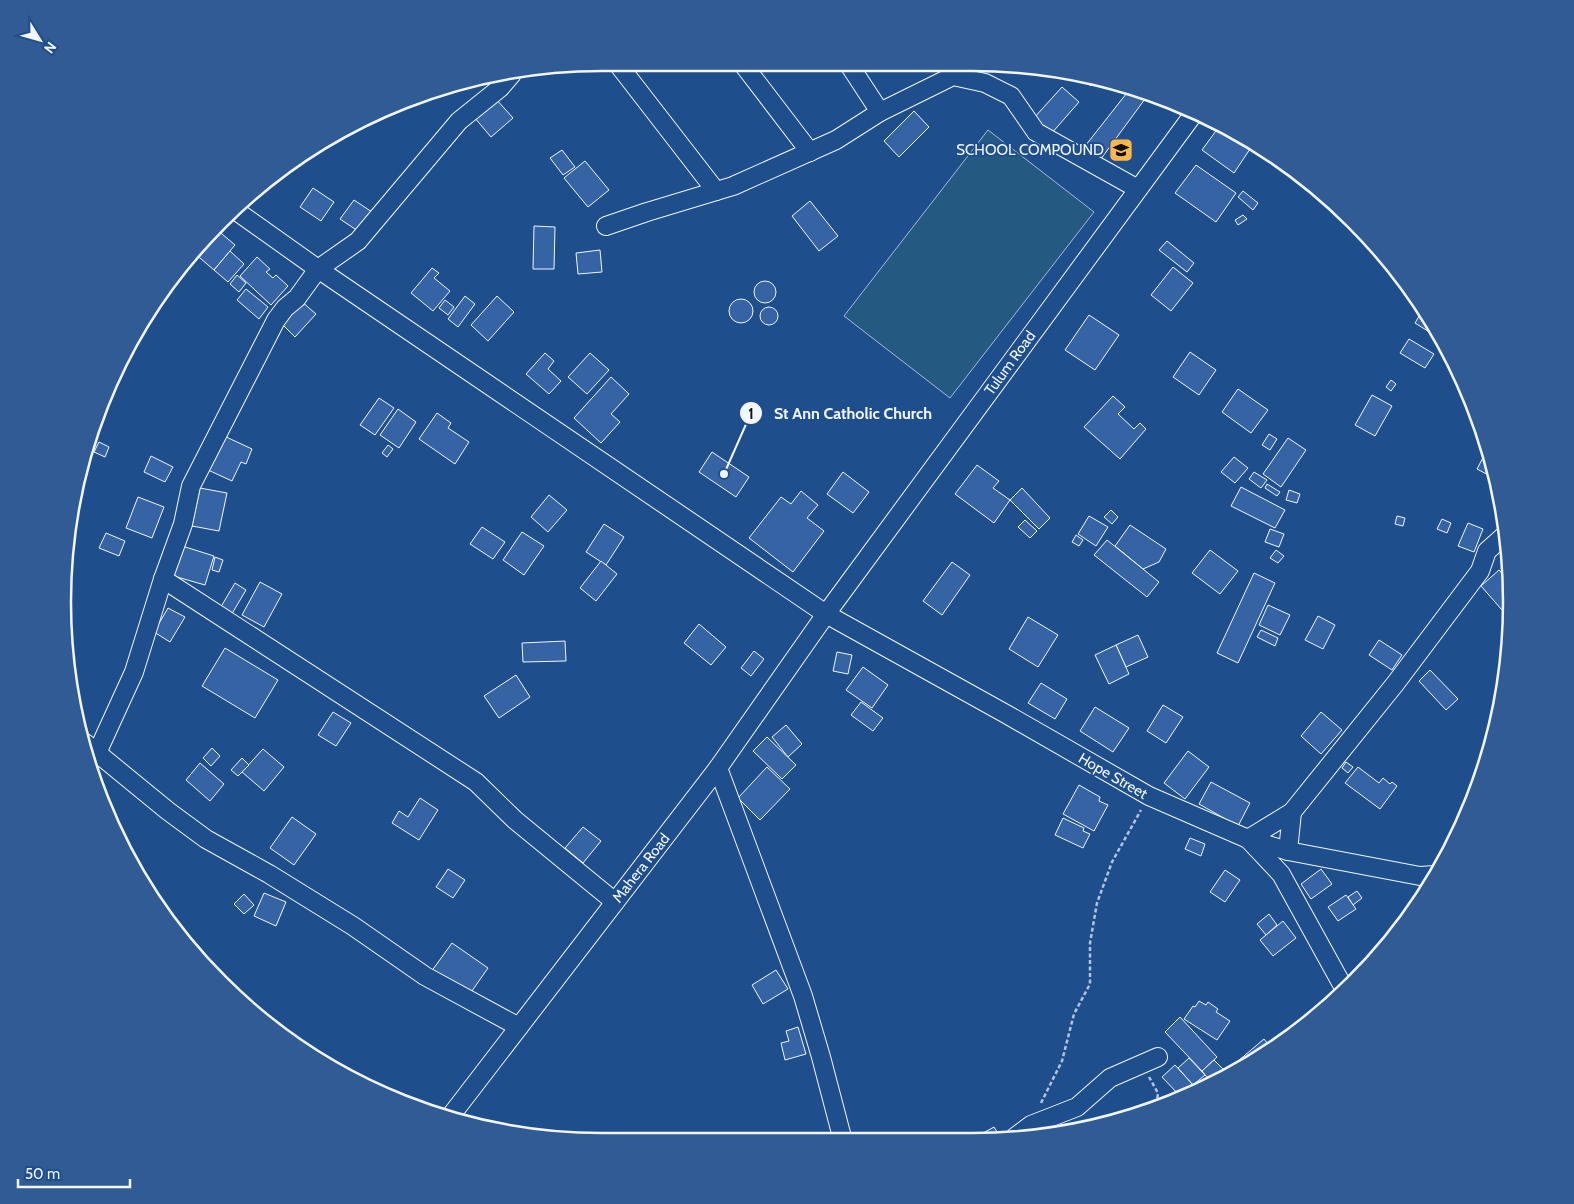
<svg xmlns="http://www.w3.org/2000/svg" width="1574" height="1204" font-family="Cabin,sans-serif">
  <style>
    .green { fill: #245a82; stroke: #a8bbd7 }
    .building { fill: #3563a3; stroke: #f2f6ff }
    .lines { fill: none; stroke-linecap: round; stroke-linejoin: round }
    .minor-casing { stroke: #f2f6ff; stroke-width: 20 }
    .path { stroke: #b3c4dc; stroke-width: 2.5; stroke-dasharray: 4 2.5; stroke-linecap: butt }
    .minor { stroke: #1f4e8c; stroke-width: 18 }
    .labels { text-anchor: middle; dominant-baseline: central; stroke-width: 4; stroke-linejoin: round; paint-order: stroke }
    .poi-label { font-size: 15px; fill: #f2f6ff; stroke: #1f4e8c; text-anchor: end }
    .street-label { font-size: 15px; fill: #f2f6ff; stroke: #1f4e8c }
    .rim { fill: none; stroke: #f2f6ff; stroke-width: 2.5 }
    .leader { fill: none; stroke: #f2f6ff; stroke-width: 2 }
    .callout-dot { fill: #f2f6ff; stroke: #1f4e8c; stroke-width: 2 }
    .mark-label { font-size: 15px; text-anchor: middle; font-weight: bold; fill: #111 }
    .callout-label { font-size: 16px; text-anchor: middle; font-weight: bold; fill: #f2f6ff; stroke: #1f4e8c; stroke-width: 4; stroke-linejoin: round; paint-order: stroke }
  </style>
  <rect width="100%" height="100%" fill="#1f4e8c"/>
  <polygon class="green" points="988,130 1094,212 950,398 844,316"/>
  <g class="building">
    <polygon points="1078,75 1097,78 1091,86"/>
    <polygon points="1062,87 1079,102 1051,134 1033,119"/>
    <polygon points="1130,89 1145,99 1092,171 1078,155"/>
    <polygon points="496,99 513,118 491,137 474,117"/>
    <polygon points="914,111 929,127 899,157 884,141"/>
    <polygon points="1221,124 1254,143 1234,173 1202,150"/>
    <polygon points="562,150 575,167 563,175 550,158"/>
    <polygon points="585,161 609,190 588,207 564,178"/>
    <polygon points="1196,165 1236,193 1216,222 1175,193"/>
    <polygon points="1299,176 1315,189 1312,193 1295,181"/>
    <polygon points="313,188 334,202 321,221 300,207"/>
    <polygon points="1243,191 1258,203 1253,210 1238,197"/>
    <polygon points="354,200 372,212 358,231 340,219"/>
    <polygon points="810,201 838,236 819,251 792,216"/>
    <polygon points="1243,215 1247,219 1238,225 1235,220"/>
    <polygon points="534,226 555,227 554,269 533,269"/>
    <polygon points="215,228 235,245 214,270 193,252"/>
    <polygon points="1167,241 1194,263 1187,272 1159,250"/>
    <polygon points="600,250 602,272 578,274 576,253"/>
    <polygon points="230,251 244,264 228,282 214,270"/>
    <polygon points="257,257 270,269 266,272 273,278 276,275 288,286 271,305 240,276"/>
    <polygon points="1173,267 1193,283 1171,311 1151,295"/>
    <polygon points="432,268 439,273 434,278 450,291 433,311 411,293"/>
    <polygon points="237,275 246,283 239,292 230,284"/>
    <circle cx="765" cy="292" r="11"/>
    <polygon points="246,289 268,307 259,319 237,300"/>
    <polygon points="465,296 475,304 458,327 448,319"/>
    <polygon points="497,296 514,312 488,341 471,325"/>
    <circle cx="741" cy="311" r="12"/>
    <polygon points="445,300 454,307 448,315 439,308"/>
    <polygon points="301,301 316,314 295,337 281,323"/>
    <circle cx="769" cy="316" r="9"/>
    <polygon points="1421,313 1428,317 1442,342 1430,335 1431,333 1415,323"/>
    <polygon points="1089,315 1119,335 1095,370 1065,350"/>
    <polygon points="1409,339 1434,354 1425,368 1400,353"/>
    <polygon points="1190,352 1216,370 1199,395 1173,377"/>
    <polygon points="545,353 554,361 548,369 561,381 549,394 526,374"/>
    <polygon points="590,353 609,370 587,394 568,377"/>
    <polygon points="611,377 629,394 611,414 620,422 601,443 574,418"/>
    <polygon points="1391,380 1396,384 1391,391 1386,387"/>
    <polygon points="1238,389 1268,410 1251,433 1222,412"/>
    <polygon points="1372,395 1392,406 1375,436 1355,425"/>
    <polygon points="1113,396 1125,407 1118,414 1134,429 1140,423 1146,429 1120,459 1084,427"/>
    <polygon points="379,398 394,408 375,435 360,425"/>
    <polygon points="398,409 416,422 399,448 380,435"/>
    <polygon points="437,413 451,423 448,428 469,442 455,464 419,439"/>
    <polygon points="1269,434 1277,439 1270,450 1262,445"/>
    <polygon points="224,436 252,449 246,464 241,462 232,481 208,470"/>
    <polygon points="1288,438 1306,450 1281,487 1263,474"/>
    <polygon points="99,442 109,447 105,457 94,452"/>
    <polygon points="388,445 393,449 387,457 382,453"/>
    <polygon points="1487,450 1496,479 1477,469"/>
    <polygon points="712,452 749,477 736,497 699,472"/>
    <polygon points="151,456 173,467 165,482 144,472"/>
    <polygon points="1234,457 1248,468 1235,483 1221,472"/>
    <polygon points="977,465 999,481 993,488 1010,500 994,523 955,494"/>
    <polygon points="843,472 869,492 853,513 827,494"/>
    <polygon points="1254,472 1267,480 1261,488 1249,479"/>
    <polygon points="1267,484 1280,492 1277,496 1265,488"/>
    <polygon points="1241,487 1285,510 1275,528 1231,506"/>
    <polygon points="200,488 227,493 219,531 192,526"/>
    <polygon points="1022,488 1050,518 1039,529 1010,500"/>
    <polygon points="1289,490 1300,494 1297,503 1286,500"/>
    <polygon points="801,491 818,505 807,518 824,531 793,572 749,538 781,497 791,504"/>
    <polygon points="549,495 567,510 548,532 531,517"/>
    <polygon points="138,497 164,507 152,538 126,528"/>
    <polygon points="1111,510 1118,517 1112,524 1104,517"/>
    <polygon points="1089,516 1108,527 1096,546 1078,534"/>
    <polygon points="1397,516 1405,518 1403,526 1395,524"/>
    <polygon points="1442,519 1451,523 1447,533 1437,529"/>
    <polygon points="1025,520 1037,531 1030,538 1018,527"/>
    <polygon points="1468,523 1483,529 1474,552 1458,546"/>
    <polygon points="604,524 624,537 606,565 586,552"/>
    <polygon points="1130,525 1166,549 1159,562 1143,569 1115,546"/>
    <polygon points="482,527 505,542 493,559 470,544"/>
    <polygon points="1270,529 1284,534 1279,547 1265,542"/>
    <polygon points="522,532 544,546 524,575 503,560"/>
    <polygon points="106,533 125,541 119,556 99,548"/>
    <polygon points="1076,535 1083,540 1079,546 1072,542"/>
    <polygon points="1107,540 1159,582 1147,597 1094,555"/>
    <polygon points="179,545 214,556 205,585 170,575"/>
    <polygon points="1210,550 1238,571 1220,594 1192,573"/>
    <polygon points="1276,550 1284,556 1278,563 1270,558"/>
    <polygon points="215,557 223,560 219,572 212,570"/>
    <polygon points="601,561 617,574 596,601 580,588"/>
    <polygon points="952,562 970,575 942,615 923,601"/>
    <polygon points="1499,570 1510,582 1511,602 1502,610 1481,586"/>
    <polygon points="1254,573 1275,583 1238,663 1217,653"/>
    <polygon points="260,582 282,594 264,627 242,615"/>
    <polygon points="235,583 246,590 230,617 219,610"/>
    <polygon points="1268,605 1290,615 1280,635 1259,625"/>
    <polygon points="168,608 185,617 170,642 154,632"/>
    <polygon points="1318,616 1335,625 1323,649 1305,640"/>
    <polygon points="1028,617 1058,635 1038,667 1009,649"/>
    <polygon points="699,624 726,647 711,665 684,643"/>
    <polygon points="1261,630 1278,638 1275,646 1257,637"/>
    <polygon points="1138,635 1148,657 1126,667 1116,645"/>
    <polygon points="1379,640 1402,655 1392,670 1369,655"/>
    <polygon points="565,641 566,661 523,662 522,643"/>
    <polygon points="1116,645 1129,674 1109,684 1095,655"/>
    <polygon points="225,648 278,680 255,718 202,686"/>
    <polygon points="754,651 764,659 751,676 741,668"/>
    <polygon points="837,652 852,655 848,674 833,671"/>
    <polygon points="863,667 888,685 872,708 846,690"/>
    <polygon points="1430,670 1458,699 1446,710 1419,681"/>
    <polygon points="516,675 530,697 499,718 484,696"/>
    <polygon points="1041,683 1067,699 1055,719 1028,703"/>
    <polygon points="861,702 883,718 873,731 851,715"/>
    <polygon points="1163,705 1183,717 1166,743 1147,731"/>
    <polygon points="1095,707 1129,728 1113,752 1080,731"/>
    <polygon points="333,712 351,723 336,746 318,735"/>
    <polygon points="1321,712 1342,730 1321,754 1301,736"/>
    <polygon points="786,725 802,744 788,757 772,737"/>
    <polygon points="767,737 796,765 782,779 753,751"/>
    <polygon points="212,748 220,756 211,766 203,758"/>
    <polygon points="263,749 284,767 264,791 242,772"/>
    <polygon points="1188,751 1209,767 1185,799 1164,783"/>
    <polygon points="242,758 249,765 238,776 231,770"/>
    <polygon points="1346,762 1353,767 1348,773 1342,768"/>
    <polygon points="200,763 224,784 210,801 186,780"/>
    <polygon points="767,767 790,789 760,820 738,798"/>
    <polygon points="1358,767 1379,783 1383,778 1390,784 1392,782 1397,786 1380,809 1345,783"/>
    <polygon points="1211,782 1250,803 1238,826 1199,804"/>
    <polygon points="1079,785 1100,797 1099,801 1108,805 1094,831 1063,814"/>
    <polygon points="420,798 438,810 419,840 392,823 399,811 408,817"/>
    <polygon points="292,817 316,834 294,865 270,848"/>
    <polygon points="1063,818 1084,828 1083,831 1090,834 1083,848 1055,835"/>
    <polygon points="583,827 601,841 583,863 565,848"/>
    <polygon points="1190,838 1205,844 1201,856 1185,849"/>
    <polygon points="448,869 465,880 453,898 436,887"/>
    <polygon points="1321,869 1332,884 1311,899 1301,884"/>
    <polygon points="1225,870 1240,880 1225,902 1210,892"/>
    <polygon points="1357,891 1362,898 1353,905 1348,897"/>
    <polygon points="264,893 286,902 276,926 254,916"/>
    <polygon points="244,894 254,905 244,914 234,904"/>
    <polygon points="1346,895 1356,909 1338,921 1328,907"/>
    <polygon points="1269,914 1277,925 1266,935 1257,924"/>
    <polygon points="1283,921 1296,938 1273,956 1260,940"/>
    <polygon points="452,943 488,968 467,998 431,972"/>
    <polygon points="776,970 788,989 763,1004 752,985"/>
    <polygon points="1199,1001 1206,1005 1208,1002 1218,1009 1216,1012 1230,1021 1217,1040 1184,1019 1193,1006 1195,1007"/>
    <polygon points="1180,1017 1217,1057 1202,1071 1165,1032"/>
    <polygon points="798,1027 806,1054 785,1060 781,1043 789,1041 786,1031"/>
    <polygon points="1264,1039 1273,1050 1241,1065 1238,1061"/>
    <polygon points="1189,1058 1205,1075 1193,1085 1178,1068"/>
    <polygon points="1214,1060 1227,1073 1210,1081 1202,1071"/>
    <polygon points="1175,1065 1193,1085 1180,1096 1162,1077"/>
    <polygon points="994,1127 1000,1137 976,1137"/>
  </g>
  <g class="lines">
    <g class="minor-casing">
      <g id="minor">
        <polyline points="617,63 716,191"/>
        <polyline points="742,63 810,152"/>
        <polyline points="848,63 880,112 953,76 985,83 1011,96 1036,132 1138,189"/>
        <polyline points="235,210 318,269 826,614 1006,714 1149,796 1248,839 1281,874 1345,990"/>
        <polyline points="606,226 647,212 733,186 836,140 880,112"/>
        <polyline points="163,579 476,782 515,820 615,902"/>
        <polyline points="85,743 168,811 206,839 269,874 353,926 425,976 519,1027"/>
        <polyline points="89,763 97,753 134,672 163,579 183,524 191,486 276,320 285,308 297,298 318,269 358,241 459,121 500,88 512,74"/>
        <polyline points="718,768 803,996 821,1057 842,1137"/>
        <polyline points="1248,839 1292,812 1395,684 1480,571 1487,551 1505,535"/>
        <polyline points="1248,839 1288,851 1420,876 1435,875"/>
        <polyline points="1288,851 1292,812"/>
        <polyline points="449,1118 718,768 826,614 1195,112"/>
        <polyline points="1015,1137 1031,1125 1077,1107 1110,1078 1158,1057"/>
      </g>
    </g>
    <g class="path">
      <polyline points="1149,1077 1158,1093 1156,1108"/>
      <polyline points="1041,1103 1062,1061 1074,1014 1090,984 1090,943 1097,903 1112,862 1141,810"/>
    </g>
    <use href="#minor" class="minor"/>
  </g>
  <defs>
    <g id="school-square" transform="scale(1.25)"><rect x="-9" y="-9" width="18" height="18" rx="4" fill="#ffb74d" stroke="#1f4e8c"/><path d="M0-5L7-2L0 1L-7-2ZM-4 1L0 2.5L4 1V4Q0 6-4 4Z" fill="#111"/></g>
  </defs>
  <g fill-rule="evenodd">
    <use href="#school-square" x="1121" y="150"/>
  </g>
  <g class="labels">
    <g class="poi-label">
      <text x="1104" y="150">SCHOOL COMPOUND</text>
    </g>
    <g class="street-label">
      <text transform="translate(1010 363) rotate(-54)">Tulum Road</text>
      <text transform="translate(1113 776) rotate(30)">Hope Street</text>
      <text transform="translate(641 868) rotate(-52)">Mahera Road</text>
    </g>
  </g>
  <path d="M0 0H1574V1204H0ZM602 71H972A531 531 0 0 1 1503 602V602A531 531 0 0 1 972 1133H602A531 531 0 0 1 71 602V602A531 531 0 0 1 602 71Z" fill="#305b95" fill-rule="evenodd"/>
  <path class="rim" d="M602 71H972A531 531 0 0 1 1503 602V602A531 531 0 0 1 972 1133H602A531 531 0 0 1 71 602V602A531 531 0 0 1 602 71Z"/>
  <path class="leader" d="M724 474L751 413"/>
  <g class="callout-dot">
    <circle cx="724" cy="474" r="5"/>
    <circle cx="751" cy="413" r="12"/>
  </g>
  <g class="mark-label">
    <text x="751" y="419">1</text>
  </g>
  <g class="callout-label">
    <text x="853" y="419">St Ann Catholic Church</text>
  </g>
  <g transform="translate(40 40) rotate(127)" stroke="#1f4e8c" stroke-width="4" paint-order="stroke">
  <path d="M0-4L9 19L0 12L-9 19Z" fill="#f2f6ff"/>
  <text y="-8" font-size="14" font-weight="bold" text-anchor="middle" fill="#f2f6ff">N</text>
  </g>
  <path d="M18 1179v8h112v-8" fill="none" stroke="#f2f6ff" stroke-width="2.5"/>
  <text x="25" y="1179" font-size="15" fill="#f2f6ff" stroke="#1f4e8c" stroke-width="4" paint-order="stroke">50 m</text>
</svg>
